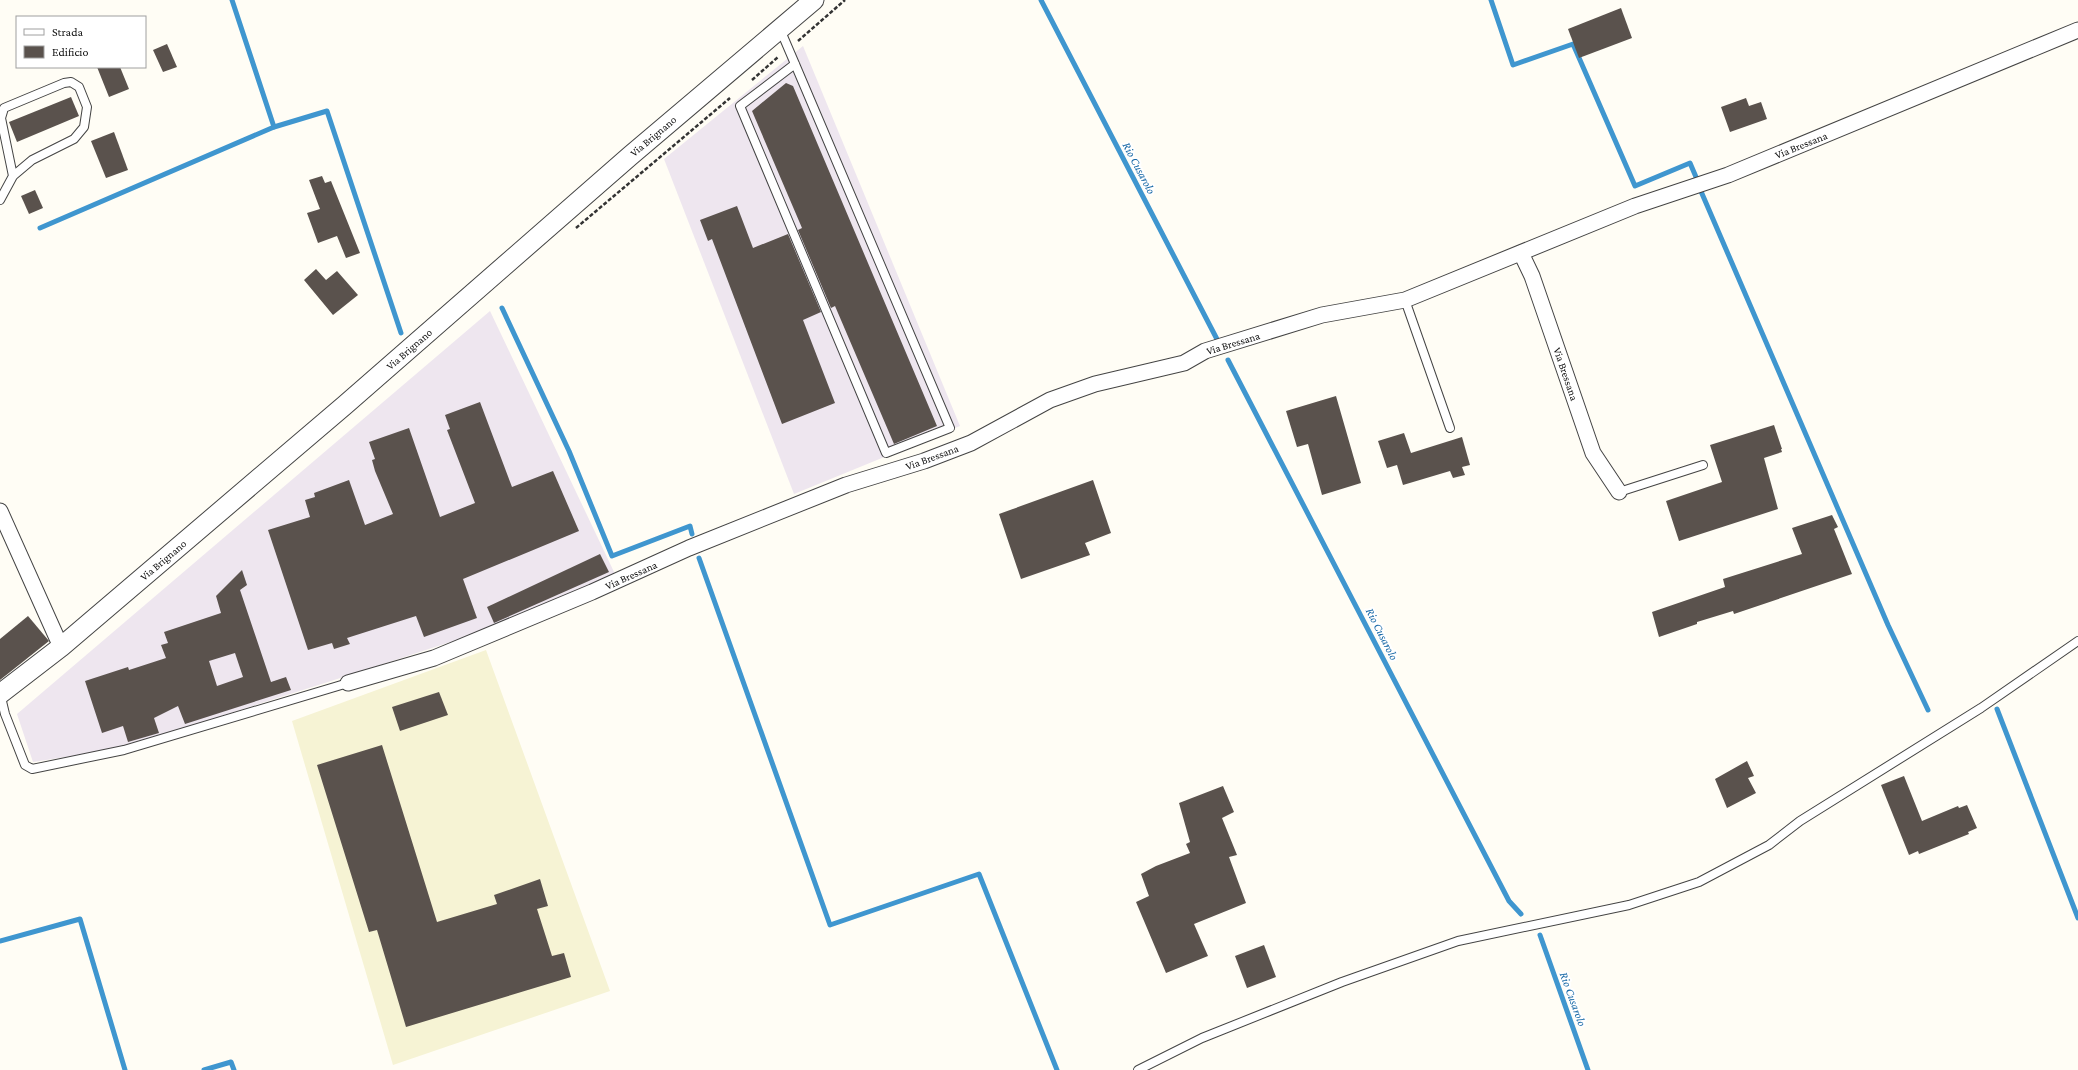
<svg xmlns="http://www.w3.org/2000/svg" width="2078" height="1070" font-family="'Crimson Pro',serif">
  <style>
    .industrial { fill: #eee6ef }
    .farmland { fill: #f6f3d4 }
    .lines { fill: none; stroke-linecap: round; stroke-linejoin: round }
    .stream { stroke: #3f96cf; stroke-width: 5 }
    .building { fill: #5a524d; fill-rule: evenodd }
    .service-casing { stroke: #444; stroke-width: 10 }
    .minor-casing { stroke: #444; stroke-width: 17 }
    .tertiary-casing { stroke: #444; stroke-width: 21 }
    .path { stroke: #333; stroke-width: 2.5; stroke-dasharray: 4 2; stroke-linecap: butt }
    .service { stroke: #fff; stroke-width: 8 }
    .minor { stroke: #fff; stroke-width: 15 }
    .tertiary { stroke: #fff; stroke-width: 19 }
    .labels { text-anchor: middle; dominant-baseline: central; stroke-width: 4; stroke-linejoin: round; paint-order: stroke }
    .street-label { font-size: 11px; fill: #111; stroke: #fff }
    .water-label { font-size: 12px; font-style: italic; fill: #1768a6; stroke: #fff }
  </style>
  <rect width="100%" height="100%" fill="#fffdf5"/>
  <g class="industrial">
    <polygon points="803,46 960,426 794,494 664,159"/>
    <polygon points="490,311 615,574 487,630 328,682 118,749 33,762 17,714"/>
  </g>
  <polygon class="farmland" points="486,650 610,991 393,1065 292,721"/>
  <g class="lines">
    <g class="stream">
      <polyline points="232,0 274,127"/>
      <polyline points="1041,0 1220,345"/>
      <polyline points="1491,0 1513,65 1573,44 1635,186 1690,163 1696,177"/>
      <polyline points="1700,189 1888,625 1928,710"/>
      <polyline points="40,228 274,127 327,111 401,333"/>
      <polyline points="502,308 569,451 612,556 690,526 692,534"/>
      <polyline points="1228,360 1509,901 1521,914"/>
      <polyline points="699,558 830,925 979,874 1057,1070"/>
      <polyline points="1997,709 2078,918"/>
      <polyline points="1540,935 1588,1070"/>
      <polyline points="0,941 80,919 125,1070"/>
      <polyline points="204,1070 231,1062 234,1070"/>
    </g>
  </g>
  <g class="building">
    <polygon points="1621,8 1632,38 1579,58 1568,29"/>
    <polygon points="167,44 177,67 163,72 153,50"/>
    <polygon points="97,67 120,67 129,89 109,97"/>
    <polygon points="786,83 793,86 937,426 894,444 835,306 831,308 798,230 802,228 752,111"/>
    <polygon points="71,97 79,116 17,142 9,122"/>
    <polygon points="1746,98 1749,106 1761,102 1767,119 1730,132 1721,107"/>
    <polygon points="114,132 128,170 106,178 91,141"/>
    <polygon points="322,176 325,183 331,181 360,253 346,258 337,236 318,243 307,213 320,209 309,180"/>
    <polygon points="35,190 43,208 29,214 21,196"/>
    <polygon points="737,206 753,248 788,234 821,312 803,320 835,403 782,424 712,239 708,241 700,220"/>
    <polygon points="316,269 326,280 337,271 358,295 333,315 304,280"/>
    <polygon points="1336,396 1361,483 1322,495 1308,444 1297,447 1286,411"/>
    <polygon points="480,402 512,487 553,471 579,531 463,579 477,618 424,637 416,616 347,638 350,644 334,649 332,643 308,650 268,530 310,517 305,500 315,497 314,493 349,480 365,525 393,514 375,471 372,460 375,459 369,442 409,428 440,517 475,503 447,430 450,429 445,415"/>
    <polygon points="1774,425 1782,449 1781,449 1782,452 1764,458 1778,509 1679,541 1666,501 1722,482 1710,445"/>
    <polygon points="1404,433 1411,453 1462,437 1470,465 1462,467 1465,475 1453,478 1450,471 1403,485 1397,465 1387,468 1378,441"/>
    <polygon points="1093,480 1111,533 1085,543 1090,555 1021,579 999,514"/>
    <polygon points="1832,515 1838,527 1834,529 1852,574 1734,614 1733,611 1697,622 1697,624 1659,637 1652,612 1725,587 1723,579 1802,554 1792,528"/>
    <polygon points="600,554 609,572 494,623 487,607"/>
    <path d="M242 570 247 585 240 590 271 682 286 677 291 690 185 724 178 706 154 718 159 733 128 742 123 726 102 733 85 681 128 667 129 670 166 658 161 645 168 643 164 632 221 613 216 596ZM235 653 243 677 217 686 209 661Z"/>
    <polygon points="28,616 49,641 0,680 0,639"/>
    <polygon points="439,692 448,715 400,731 392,707"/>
    <polygon points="382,745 437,922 497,904 494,895 540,879 548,906 537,909 552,956 564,953 571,977 406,1027 377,930 369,932 317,765"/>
    <polygon points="1747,761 1754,776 1748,778 1756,793 1727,808 1715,779"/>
    <polygon points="1904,776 1922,821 1958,806 1959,808 1967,805 1977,828 1968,832 1969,834 1919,854 1918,851 1909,855 1881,785"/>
    <polygon points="1223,786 1234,812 1222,818 1237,855 1229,857 1246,903 1194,924 1208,956 1166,973 1136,902 1149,896 1141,874 1156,866 1190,853 1186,844 1190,842 1179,803"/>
    <polygon points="1264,945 1276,977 1247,988 1235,956"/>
  </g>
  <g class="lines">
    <g class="service-casing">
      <g id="service">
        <polyline points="780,29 795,64 950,428 886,453 740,106 795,64"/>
        <polyline points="0,200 13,176 32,160 74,139 84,127 87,107 79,87 71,82 64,83 4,108 1,118 13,176"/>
        <polyline points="1405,300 1450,428"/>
        <polyline points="1619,492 1703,465"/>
        <polyline points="0,693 5,714 25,765 32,769 124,750 348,683"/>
        <polyline points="1138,1070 1202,1038 1342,982 1458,941 1629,905 1699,882 1769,845 1800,821 1981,708 2078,641"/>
      </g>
    </g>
    <g class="minor-casing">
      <g id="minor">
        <polyline points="1521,253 1532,276 1593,453 1619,492"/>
        <polyline points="0,511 61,647"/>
        <polyline points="348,683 434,658 592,592 689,548 846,485 924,461 971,443 1050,400 1095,384 1184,363 1205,351 1322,315 1405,300 1635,206 1728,175 2078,30"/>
      </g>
    </g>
    <g class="tertiary-casing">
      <polyline id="tertiary" points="0,694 61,647 345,405 630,156 814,0"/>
    </g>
    <g class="path">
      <polyline points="798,41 845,0"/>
      <polyline points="752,80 778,57"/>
      <polyline points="576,228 730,98"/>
    </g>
    <use href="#service" class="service"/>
    <use href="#minor" class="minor"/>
    <use href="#tertiary" class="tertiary"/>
  </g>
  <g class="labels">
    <g class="street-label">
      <text transform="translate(653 136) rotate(-40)">Via Brignano</text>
      <text transform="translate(1801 145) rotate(-22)">Via Bressana</text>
      <text transform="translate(1233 343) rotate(-17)">Via Bressana</text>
      <text transform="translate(409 349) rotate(-41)">Via Brignano</text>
      <text transform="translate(1566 374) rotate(71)">Via Bressana</text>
      <text transform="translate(932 457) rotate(-20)">Via Bressana</text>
      <text transform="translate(163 560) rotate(-40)">Via Brignano</text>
      <text transform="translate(631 575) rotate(-24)">Via Bressana</text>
    </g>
    <g class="water-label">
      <text transform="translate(1139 168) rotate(62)">Rio Cusarolo</text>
      <text transform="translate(1382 634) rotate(63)">Rio Cusarolo</text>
      <text transform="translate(1573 999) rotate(70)">Rio Cusarolo</text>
    </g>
  </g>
  <rect x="16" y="16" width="130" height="52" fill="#ffffff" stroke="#a0a0a0"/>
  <rect x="24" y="29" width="20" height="6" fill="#ffffff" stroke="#a0a0a0"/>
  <text x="52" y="36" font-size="12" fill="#111111">Strada</text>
  <rect x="24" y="46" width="20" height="12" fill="#5a524d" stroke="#a0a0a0"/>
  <text x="52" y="56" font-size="12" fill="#111111">Edificio</text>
</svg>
